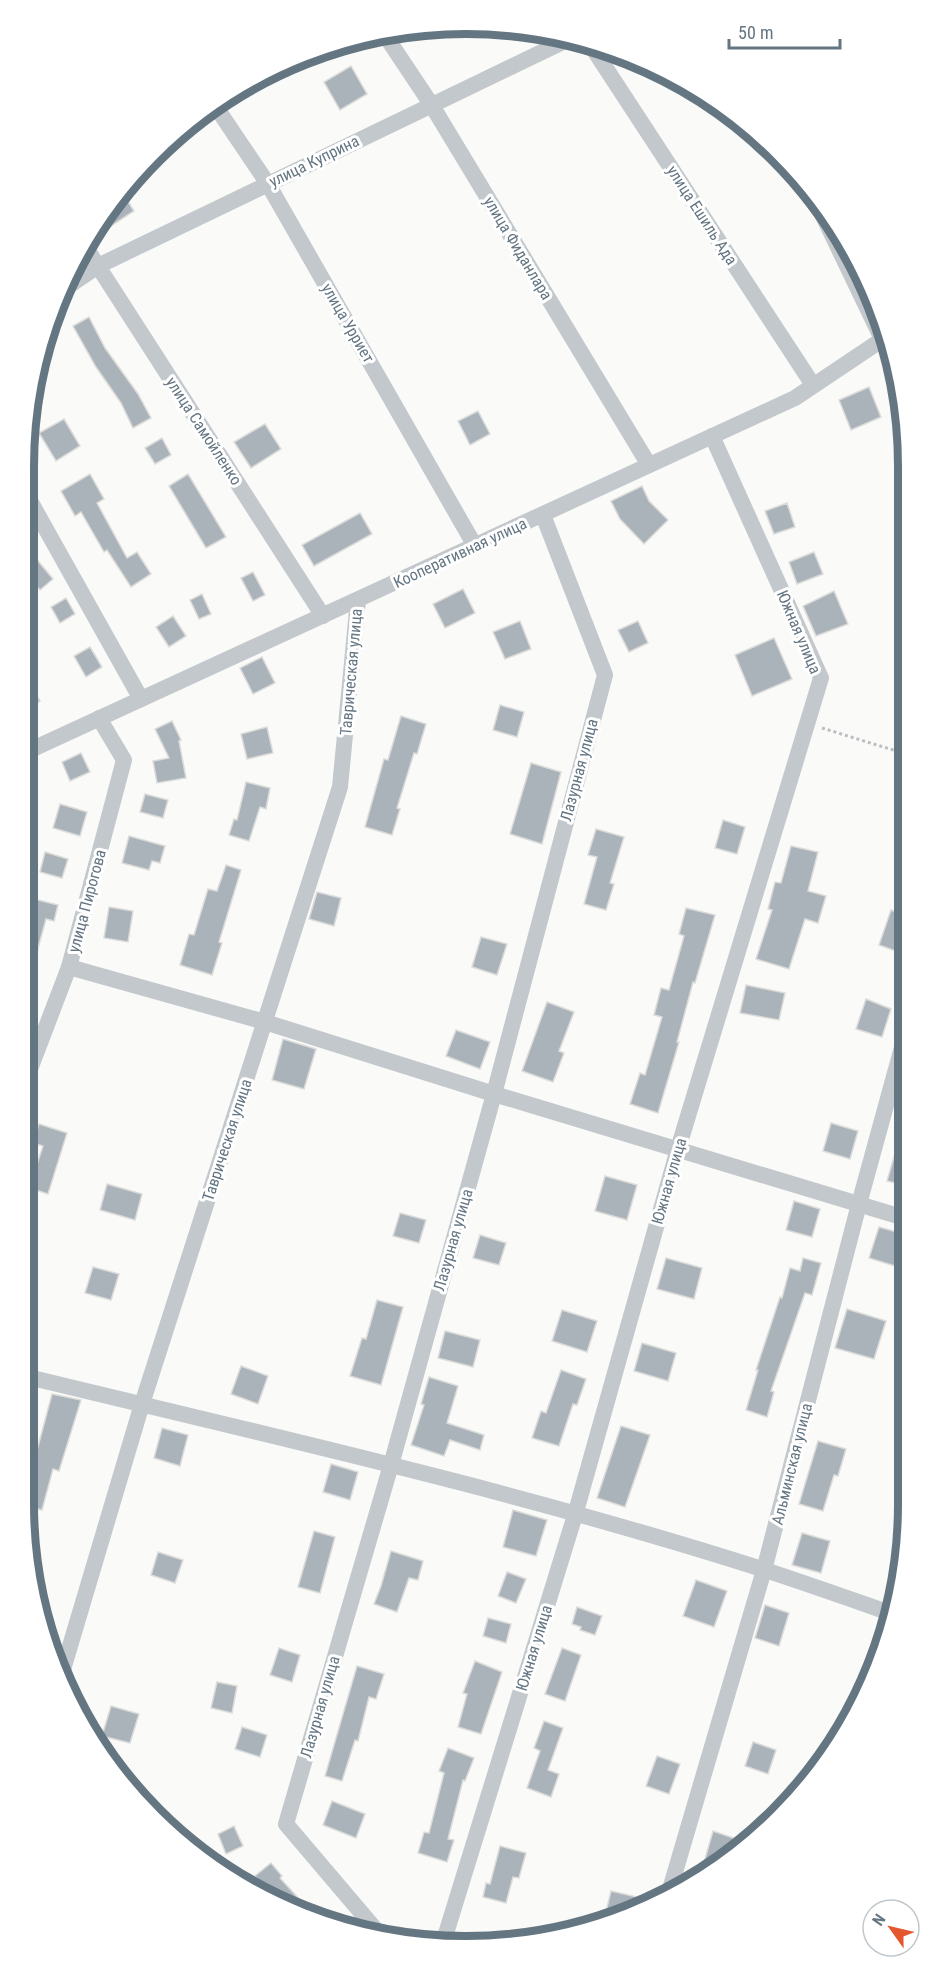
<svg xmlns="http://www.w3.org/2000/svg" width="933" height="1970" font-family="'Roboto Condensed',sans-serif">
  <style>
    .building { fill: #aab3b9; stroke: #dcdcda; stroke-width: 1.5 }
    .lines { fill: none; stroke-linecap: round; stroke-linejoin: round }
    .path { stroke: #bbbfc2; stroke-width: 3; stroke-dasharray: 3 3; stroke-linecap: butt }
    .minor { stroke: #c3c8cc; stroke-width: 16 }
    .labels { text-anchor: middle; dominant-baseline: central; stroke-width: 6; stroke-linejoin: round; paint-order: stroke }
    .street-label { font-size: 16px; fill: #657683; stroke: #fff }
    .rim { fill: none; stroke: #657683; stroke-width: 8 }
  </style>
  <rect width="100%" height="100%" fill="#fafaf8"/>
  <g class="building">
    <polygon points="351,66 367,94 340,110 324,82"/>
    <polygon points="122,192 134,211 108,228 101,218"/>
    <polygon points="89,317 105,348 138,394 151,418 133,428 121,403 96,367 73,326"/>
    <polygon points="869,387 881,417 851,430 839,400"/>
    <polygon points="478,411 490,434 470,445 458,421"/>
    <polygon points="64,419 80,446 56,461 39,433"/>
    <polygon points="265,424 281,449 251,468 234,442"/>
    <polygon points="162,438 171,455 155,464 145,448"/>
    <polygon points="90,474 104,499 97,503 127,558 137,552 151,574 131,587 107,550 104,552 81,512 75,516 61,491"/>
    <polygon points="188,474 226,537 206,548 169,486"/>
    <polygon points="642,486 649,501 668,520 644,544 620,519 611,501"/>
    <polygon points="787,503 795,527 774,534 765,511"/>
    <polygon points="360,513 372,534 314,566 302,545"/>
    <polygon points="24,544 53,579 40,590 24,571"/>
    <polygon points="814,552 823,574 797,584 789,562"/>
    <polygon points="253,572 265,595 253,601 241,578"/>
    <polygon points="463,589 475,613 445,628 433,604"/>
    <polygon points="834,591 848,624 816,636 803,606"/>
    <polygon points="202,594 211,614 199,619 190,600"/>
    <polygon points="66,598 75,614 60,623 51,607"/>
    <polygon points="173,616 186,636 169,647 156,627"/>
    <polygon points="520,621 531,649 505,659 493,632"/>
    <polygon points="638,621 648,643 629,652 618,630"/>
    <polygon points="774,638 792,679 752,696 735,655"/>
    <polygon points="90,647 102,667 86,677 74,656"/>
    <polygon points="262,657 275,683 253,694 240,668"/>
    <polygon points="31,687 40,701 24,711 24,692"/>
    <polygon points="500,705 524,712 517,737 493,730"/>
    <polygon points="401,716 426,724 417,754 414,753 397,808 400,809 392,835 365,827 384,759 388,760"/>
    <polygon points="172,721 181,740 179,741 186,778 157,783 153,761 169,758 155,729"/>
    <polygon points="267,727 273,753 247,759 241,734"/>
    <polygon points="81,753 90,772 70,781 62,762"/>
    <polygon points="531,763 561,772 542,844 510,834"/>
    <polygon points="246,782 270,788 266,809 260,807 249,841 229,835 234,819 237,820"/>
    <polygon points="145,794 168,800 163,818 140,812"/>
    <polygon points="60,804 87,812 80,836 53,828"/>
    <polygon points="723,820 745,827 737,854 715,848"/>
    <polygon points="596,829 624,837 610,883 614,884 606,910 584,904 597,857 588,855"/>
    <polygon points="129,836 165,846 160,863 152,861 149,870 122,863"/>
    <polygon points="791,846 818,852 808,891 826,896 818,923 805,919 789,969 756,959 772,910 768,909 775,882 781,883"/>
    <polygon points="45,852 68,859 62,878 40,872"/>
    <polygon points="226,865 241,870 219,942 222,943 212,975 180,965 189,934 194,935 208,889 217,891"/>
    <polygon points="317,892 341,898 334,926 309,919"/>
    <polygon points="34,899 58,905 54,921 46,919 37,952 24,948 24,934"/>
    <polygon points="109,907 133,911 128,942 104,938"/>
    <polygon points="686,908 715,915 695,983 693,982 677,1042 679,1042 658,1113 630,1104 640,1073 645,1075 662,1017 654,1015 661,988 669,990 684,936 679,934"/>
    <polygon points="891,910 907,916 907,955 879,945"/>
    <polygon points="481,937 507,944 497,975 472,967"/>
    <polygon points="746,985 785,993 779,1020 740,1013"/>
    <polygon points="866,999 891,1009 882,1037 856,1029"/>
    <polygon points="547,1002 574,1012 559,1051 564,1053 553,1082 522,1071"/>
    <polygon points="456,1030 490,1042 480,1069 446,1056"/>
    <polygon points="283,1039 316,1049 304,1089 272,1080"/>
    <polygon points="831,1123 858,1131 850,1159 823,1151"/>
    <polygon points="39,1124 67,1133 48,1194 24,1186 24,1164 36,1167 43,1146 33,1143"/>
    <polygon points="896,1150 908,1153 908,1186 887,1181"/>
    <polygon points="605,1176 637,1185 627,1220 595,1211"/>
    <polygon points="107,1184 142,1194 135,1220 100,1210"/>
    <polygon points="794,1201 820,1209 812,1237 786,1230"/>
    <polygon points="24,1213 37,1217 27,1252 24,1251"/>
    <polygon points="400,1213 426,1220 419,1243 393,1236"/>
    <polygon points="879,1227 904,1234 895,1266 869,1258"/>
    <polygon points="480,1235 506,1243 499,1265 473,1258"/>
    <polygon points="666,1258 702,1268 694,1299 657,1289"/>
    <polygon points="803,1258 821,1263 812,1295 805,1293 771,1391 774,1392 767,1417 746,1410 758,1370 756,1370 780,1297 782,1298 790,1268 800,1271"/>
    <polygon points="93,1267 119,1274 111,1300 85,1293"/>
    <polygon points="377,1300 403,1307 381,1385 350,1376 362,1338 366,1339"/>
    <polygon points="847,1309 886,1321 874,1359 835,1348"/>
    <polygon points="562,1310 597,1321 587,1352 552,1341"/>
    <polygon points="445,1331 480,1340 473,1367 438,1358"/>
    <polygon points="642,1343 676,1353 668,1381 634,1371"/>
    <polygon points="241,1366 268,1376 258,1404 231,1394"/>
    <polygon points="561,1370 586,1379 577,1405 573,1404 559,1446 532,1438 541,1411 546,1413"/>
    <polygon points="429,1377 458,1386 447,1423 484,1435 480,1450 450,1440 444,1456 411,1445 424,1405 421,1404"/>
    <polygon points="52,1394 81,1400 59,1471 53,1469 42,1510 24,1505 24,1472 31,1473"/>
    <polygon points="621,1426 650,1435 625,1507 597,1498"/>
    <polygon points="162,1428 188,1435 180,1466 154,1458"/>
    <polygon points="818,1441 846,1449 838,1476 834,1475 823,1511 799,1504"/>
    <polygon points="331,1464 358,1472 350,1500 323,1492"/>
    <polygon points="513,1510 547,1520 536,1556 503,1547"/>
    <polygon points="314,1531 335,1537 320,1593 298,1587"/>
    <polygon points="802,1533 830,1541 821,1573 792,1565"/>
    <polygon points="391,1551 423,1561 418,1580 409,1578 397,1612 374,1604 381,1586"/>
    <polygon points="158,1552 183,1560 175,1583 151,1575"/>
    <polygon points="507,1572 526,1579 516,1603 498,1596"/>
    <polygon points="696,1580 727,1591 714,1627 683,1616"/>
    <polygon points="765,1605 789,1613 779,1646 755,1638"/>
    <polygon points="577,1607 602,1616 595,1635 580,1630 581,1627 572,1624"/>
    <polygon points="488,1618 511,1624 506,1643 483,1636"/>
    <polygon points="279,1648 300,1655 292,1682 270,1675"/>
    <polygon points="562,1648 581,1655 565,1701 545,1694"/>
    <polygon points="475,1661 502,1672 481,1734 458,1727 467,1694 463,1693"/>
    <polygon points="357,1666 384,1674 376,1699 369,1697 358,1741 355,1740 342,1781 325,1776"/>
    <polygon points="217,1682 237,1686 232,1713 211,1708"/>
    <polygon points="111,1706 139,1714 130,1743 102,1736"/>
    <polygon points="544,1721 563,1728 548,1770 559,1774 551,1797 527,1788 540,1751 534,1748"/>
    <polygon points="242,1727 267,1735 260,1757 235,1749"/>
    <polygon points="753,1742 776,1750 768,1774 745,1766"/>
    <polygon points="448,1748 474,1758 465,1781 463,1780 448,1839 454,1840 447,1862 418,1853 424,1832 429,1833 444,1773 439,1771"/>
    <polygon points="657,1756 680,1764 669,1794 646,1786"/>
    <polygon points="332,1801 365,1814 356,1838 323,1825"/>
    <polygon points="234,1826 243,1846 226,1854 218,1834"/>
    <polygon points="713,1831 739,1840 736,1847 701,1873"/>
    <polygon points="500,1846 526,1853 519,1878 513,1877 506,1903 483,1897 486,1883 490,1884"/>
    <polygon points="271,1863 282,1876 280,1878 311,1912 273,1897 255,1876"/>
    <polygon points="611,1891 637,1897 635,1909 617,1914 606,1912"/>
  </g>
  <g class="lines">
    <polyline class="path" points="822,728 906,754"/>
    <g class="minor">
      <polyline points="383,32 431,104 649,465"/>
      <polyline points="590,44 813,385"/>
      <polyline points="214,104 268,184 475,546"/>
      <polyline points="811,191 893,362"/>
      <polyline points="85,246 323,616"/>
      <polyline points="61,291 98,266 571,38"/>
      <polyline points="24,490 141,699"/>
      <polyline points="24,753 795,398 886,337"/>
      <polyline points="69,967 265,1022 494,1094 908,1219"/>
      <polyline points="24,1085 69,967 124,760 99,718"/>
      <path d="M24 1376C272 1436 522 1492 765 1570 808 1584 850 1599 893 1614"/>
      <polyline points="62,1673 142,1404 340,787 358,600"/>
      <polyline points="668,1896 764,1570 859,1204 907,1029"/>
      <polyline points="382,1937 286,1824 391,1465 494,1094 605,675 543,515"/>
      <polyline points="444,1940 575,1515 678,1149 821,678 712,436"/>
    </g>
  </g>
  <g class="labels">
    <g class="street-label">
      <text transform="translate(314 161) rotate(-26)">улица Куприна</text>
      <text transform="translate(702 215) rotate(57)">улица Ешиль Ада</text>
      <text transform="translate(518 248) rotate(59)">улица Фиданлара</text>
      <text transform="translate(348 323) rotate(60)">улица Урриет</text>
      <text transform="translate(204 431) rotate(57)">улица Самойленко</text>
      <text transform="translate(460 553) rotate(-25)">Кооперативная улица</text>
      <text transform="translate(799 632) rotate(67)">Южная улица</text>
      <text transform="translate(351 672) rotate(-85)">Таврическая улица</text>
      <text transform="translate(579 770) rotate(-75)">Лазурная улица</text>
      <text transform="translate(87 901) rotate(-75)">улица Пирогова</text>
      <text transform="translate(227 1140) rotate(-72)">Таврическая улица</text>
      <text transform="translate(669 1181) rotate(-74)">Южная улица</text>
      <text transform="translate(453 1240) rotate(-74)">Лазурная улица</text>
      <text transform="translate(792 1464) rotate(-76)">Альминская улица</text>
      <text transform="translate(534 1648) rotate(-73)">Южная улица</text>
      <text transform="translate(320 1707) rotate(-74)">Лазурная улица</text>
    </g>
  </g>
  <path d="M0 0H933V1970H0ZM466 34H466A432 432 0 0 1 898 466V1504A432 432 0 0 1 466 1936H466A432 432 0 0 1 34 1504V466A432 432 0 0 1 466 34Z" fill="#fff" fill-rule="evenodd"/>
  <path class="rim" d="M466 34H466A432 432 0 0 1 898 466V1504A432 432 0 0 1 466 1936H466A432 432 0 0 1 34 1504V466A432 432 0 0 1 466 34Z"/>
  <g transform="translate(891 1928) rotate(304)"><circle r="28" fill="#ffffff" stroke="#c1c8cd" stroke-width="1.5"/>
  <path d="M0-4.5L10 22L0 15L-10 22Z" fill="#e4572e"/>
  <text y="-9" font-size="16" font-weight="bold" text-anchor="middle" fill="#657683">N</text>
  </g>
  <path d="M729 39v9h111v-9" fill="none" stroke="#657683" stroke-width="3"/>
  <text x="738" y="39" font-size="18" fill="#657683" stroke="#ffffff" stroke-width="4.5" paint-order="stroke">50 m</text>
</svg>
